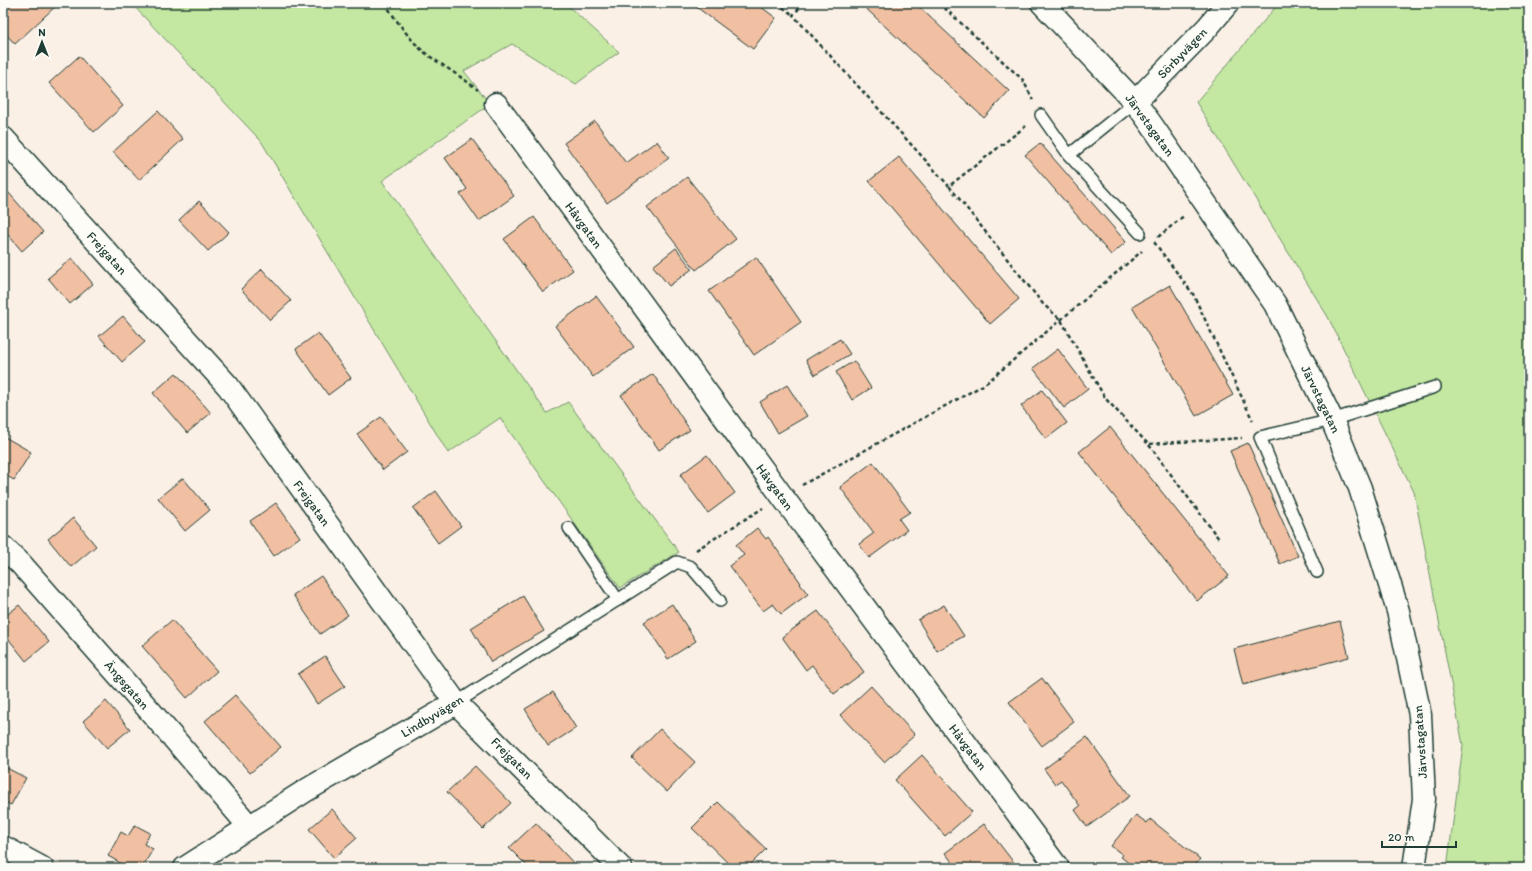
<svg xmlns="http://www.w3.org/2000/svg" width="1532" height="871" font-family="Itim,sans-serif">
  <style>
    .green { fill: #c4e8a2; stroke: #72926b }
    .building { fill: #f1bfa2; stroke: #1f3d34 }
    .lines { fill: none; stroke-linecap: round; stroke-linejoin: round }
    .lane-casing { stroke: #1f3d34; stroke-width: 14 }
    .street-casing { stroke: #1f3d34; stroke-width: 25 }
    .path { stroke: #1f3d34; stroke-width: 2.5; stroke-dasharray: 4 3; stroke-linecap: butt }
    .lane { stroke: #fdfcf7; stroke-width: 11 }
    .street { stroke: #fdfcf7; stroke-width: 22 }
    .labels { text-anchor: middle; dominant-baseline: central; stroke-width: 3.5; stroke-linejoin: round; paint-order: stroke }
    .street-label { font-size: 13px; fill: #1f3d34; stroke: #fdfcf7 }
  </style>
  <rect width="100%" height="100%" fill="#fbf0e6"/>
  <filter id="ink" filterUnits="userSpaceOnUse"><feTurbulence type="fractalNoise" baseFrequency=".025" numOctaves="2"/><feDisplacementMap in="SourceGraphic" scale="8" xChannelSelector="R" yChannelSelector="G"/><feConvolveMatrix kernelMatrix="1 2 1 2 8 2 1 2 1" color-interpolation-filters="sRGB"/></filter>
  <g filter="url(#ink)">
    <g class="green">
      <polygon points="131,3 565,3 619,52 576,84 512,44 464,71 490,104 382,181 547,413 568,402 679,552 620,588 500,418 448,453 261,141"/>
      <polygon points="1279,3 1529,3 1529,868 1447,868 1463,745 1414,492 1328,317 1196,102"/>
    </g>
    <g class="building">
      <polygon points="3,3 59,3 15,44 3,31"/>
      <polygon points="691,3 756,3 776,18 753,49"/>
      <polygon points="860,3 915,3 1009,91 984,118"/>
      <polygon points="79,56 123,106 94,132 49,83"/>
      <polygon points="158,111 183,139 139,180 113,152"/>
      <polygon points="595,121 626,163 657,141 669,158 607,203 564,143"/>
      <polygon points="472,139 514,196 479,221 460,194 467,189 445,158"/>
      <polygon points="1040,143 1126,242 1111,255 1025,155"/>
      <polygon points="899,157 1019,299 990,324 869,181"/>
      <polygon points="687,177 736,239 696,270 647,207"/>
      <polygon points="8,192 43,232 22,251 3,229 3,197"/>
      <polygon points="199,201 229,232 208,251 179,220"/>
      <polygon points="534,217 573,270 543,292 504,239"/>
      <polygon points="676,248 692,269 669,286 653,266"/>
      <polygon points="756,257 801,322 754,355 709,291"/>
      <polygon points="72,258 93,284 70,304 48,278"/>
      <polygon points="262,269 291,301 270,320 241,289"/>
      <polygon points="1170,285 1233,395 1196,416 1132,307"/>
      <polygon points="596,296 634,347 593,377 555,326"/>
      <polygon points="123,316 145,342 122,362 99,336"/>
      <polygon points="318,333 351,378 328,395 296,349"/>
      <polygon points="840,339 850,354 815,375 806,360"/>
      <polygon points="1058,349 1088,389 1064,408 1033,368"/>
      <polygon points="854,361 871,388 852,400 836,372"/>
      <polygon points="176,373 211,413 187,433 153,393"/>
      <polygon points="653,374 690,430 659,450 621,395"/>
      <polygon points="787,385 807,416 778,433 760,402"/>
      <polygon points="1042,390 1067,423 1046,439 1021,406"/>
      <polygon points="381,417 407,452 383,470 357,434"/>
      <polygon points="1110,427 1229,576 1197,601 1079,452"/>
      <polygon points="3,436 31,452 14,480 3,474"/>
      <polygon points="1248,443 1298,556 1280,564 1230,451"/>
      <polygon points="707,455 735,493 708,513 680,475"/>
      <polygon points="873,462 910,512 899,519 907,530 869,558 859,544 874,533 840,487"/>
      <polygon points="183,478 210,510 185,531 158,498"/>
      <polygon points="436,491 461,526 438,543 413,508"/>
      <polygon points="276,503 300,537 274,556 250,521"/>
      <polygon points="73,518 96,546 71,567 48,539"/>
      <polygon points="757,528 766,539 768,537 801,583 800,584 808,594 781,614 773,604 763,611 729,566 744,555 736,545"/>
      <polygon points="321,576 348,615 320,634 293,595"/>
      <polygon points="523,596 544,631 491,662 471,628"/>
      <polygon points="672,604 696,641 668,659 644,622"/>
      <polygon points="19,605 49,642 26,661 3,632 3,618"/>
      <polygon points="944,605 964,636 937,651 918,620"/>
      <polygon points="818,611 864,672 834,694 812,665 806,670 782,637"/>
      <polygon points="172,620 217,671 187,698 142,646"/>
      <polygon points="1340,621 1349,657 1243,685 1234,649"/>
      <polygon points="325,656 345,686 317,704 298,674"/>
      <polygon points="1042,678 1074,722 1042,746 1009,702"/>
      <polygon points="871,686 915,735 884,762 840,715"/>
      <polygon points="553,692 576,728 548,746 525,709"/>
      <polygon points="235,695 281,747 250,773 205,721"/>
      <polygon points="106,701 130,729 107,748 83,721"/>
      <polygon points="660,729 695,762 667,792 632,758"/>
      <polygon points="1087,737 1130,796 1087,827 1075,810 1080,806 1061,780 1055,784 1044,769"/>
      <polygon points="922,755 972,812 945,836 895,780"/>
      <polygon points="3,766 26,778 11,805 3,801"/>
      <polygon points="475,766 511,803 483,829 447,792"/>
      <polygon points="718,802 766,849 747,868 733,868 692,828"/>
      <polygon points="332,809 357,838 334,858 309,829"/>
      <polygon points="1136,815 1147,823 1150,819 1200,859 1193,868 1135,868 1121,857 1123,855 1111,846"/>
      <polygon points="536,823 578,868 529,868 509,848"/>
      <polygon points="984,824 1018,868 957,868 945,853"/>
      <polygon points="135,825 150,833 144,844 153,849 142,868 129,868 108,856 121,832 128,836"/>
    </g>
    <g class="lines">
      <g class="lane-casing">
        <g id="lane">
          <polyline points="1041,115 1069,155 1135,102"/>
          <polyline points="1069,155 1140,233"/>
          <polyline points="569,528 618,600"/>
          <polyline points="1317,572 1260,437 1332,420 1435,387"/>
          <polyline points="456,703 677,562 691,567 720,601"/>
        </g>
      </g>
      <g class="street-casing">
        <g id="street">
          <polyline points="1042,3 1135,102 1151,124 1275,304 1332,420 1360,488 1398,611 1420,715 1424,799 1414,868"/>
          <polyline points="1135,102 1207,28 1228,3"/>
          <polyline points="496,104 782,496 1058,868"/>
          <polyline points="3,138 228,386 456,703 621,868"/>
          <polyline points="3,547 21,564 151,712 249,826"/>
          <polyline points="3,847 42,868"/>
          <polyline points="185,868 305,791 456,703"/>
        </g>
      </g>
      <g class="path">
        <path d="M385 3C395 19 410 40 424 52 441 65 461 76 478 90"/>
        <polyline points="777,3 793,15"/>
        <polyline points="804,3 793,15 949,186"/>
        <polyline points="939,3 1023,80 1033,100"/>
        <polyline points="1026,126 949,186 1043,304 1061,320 1105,398 1148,444 1242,438"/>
        <polyline points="1158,237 1185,215"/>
        <polyline points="1154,242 1193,294 1253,421"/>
        <polyline points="1149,445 1219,539"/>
        <polyline points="802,485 985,384 1142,251"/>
        <polyline points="696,550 763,508"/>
      </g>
      <use href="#lane" class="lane"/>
      <use href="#street" class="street"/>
    </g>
  </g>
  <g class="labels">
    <g class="street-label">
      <text transform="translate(1182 53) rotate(-46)">Sörbyvägen</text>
      <text transform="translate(1150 125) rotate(54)">Järvstagatan</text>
      <text transform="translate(584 225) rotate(54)">Håvgatan</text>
      <text transform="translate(107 253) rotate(48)">Frejgatan</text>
      <text transform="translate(1321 399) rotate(64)">Järvstagatan</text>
      <text transform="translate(775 487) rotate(54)">Håvgatan</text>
      <text transform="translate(312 503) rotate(54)">Frejgatan</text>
      <text transform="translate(127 685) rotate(49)">Ängsgatan</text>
      <text transform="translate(432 716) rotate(-31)">Lindbyvägen</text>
      <text transform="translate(1420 742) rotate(-94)">Järvstagatan</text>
      <text transform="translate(968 747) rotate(53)">Håvgatan</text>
      <text transform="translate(512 758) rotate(45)">Frejgatan</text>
    </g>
  </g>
  <rect width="1532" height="871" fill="none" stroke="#fdfcf7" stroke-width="16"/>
  <rect x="8" y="8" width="1516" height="855" fill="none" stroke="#1f3d34" stroke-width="1.5" filter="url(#ink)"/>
  <g transform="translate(42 42)" stroke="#fdfcf7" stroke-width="3" paint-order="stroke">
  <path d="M0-3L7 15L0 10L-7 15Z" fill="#1f3d34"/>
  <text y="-6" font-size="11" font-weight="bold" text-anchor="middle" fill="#1f3d34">N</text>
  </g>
  <path d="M1382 841v6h74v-6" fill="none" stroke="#1f3d34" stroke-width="2"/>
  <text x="1388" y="841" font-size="12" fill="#1f3d34" stroke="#fdfcf7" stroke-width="3" paint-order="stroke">20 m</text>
</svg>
